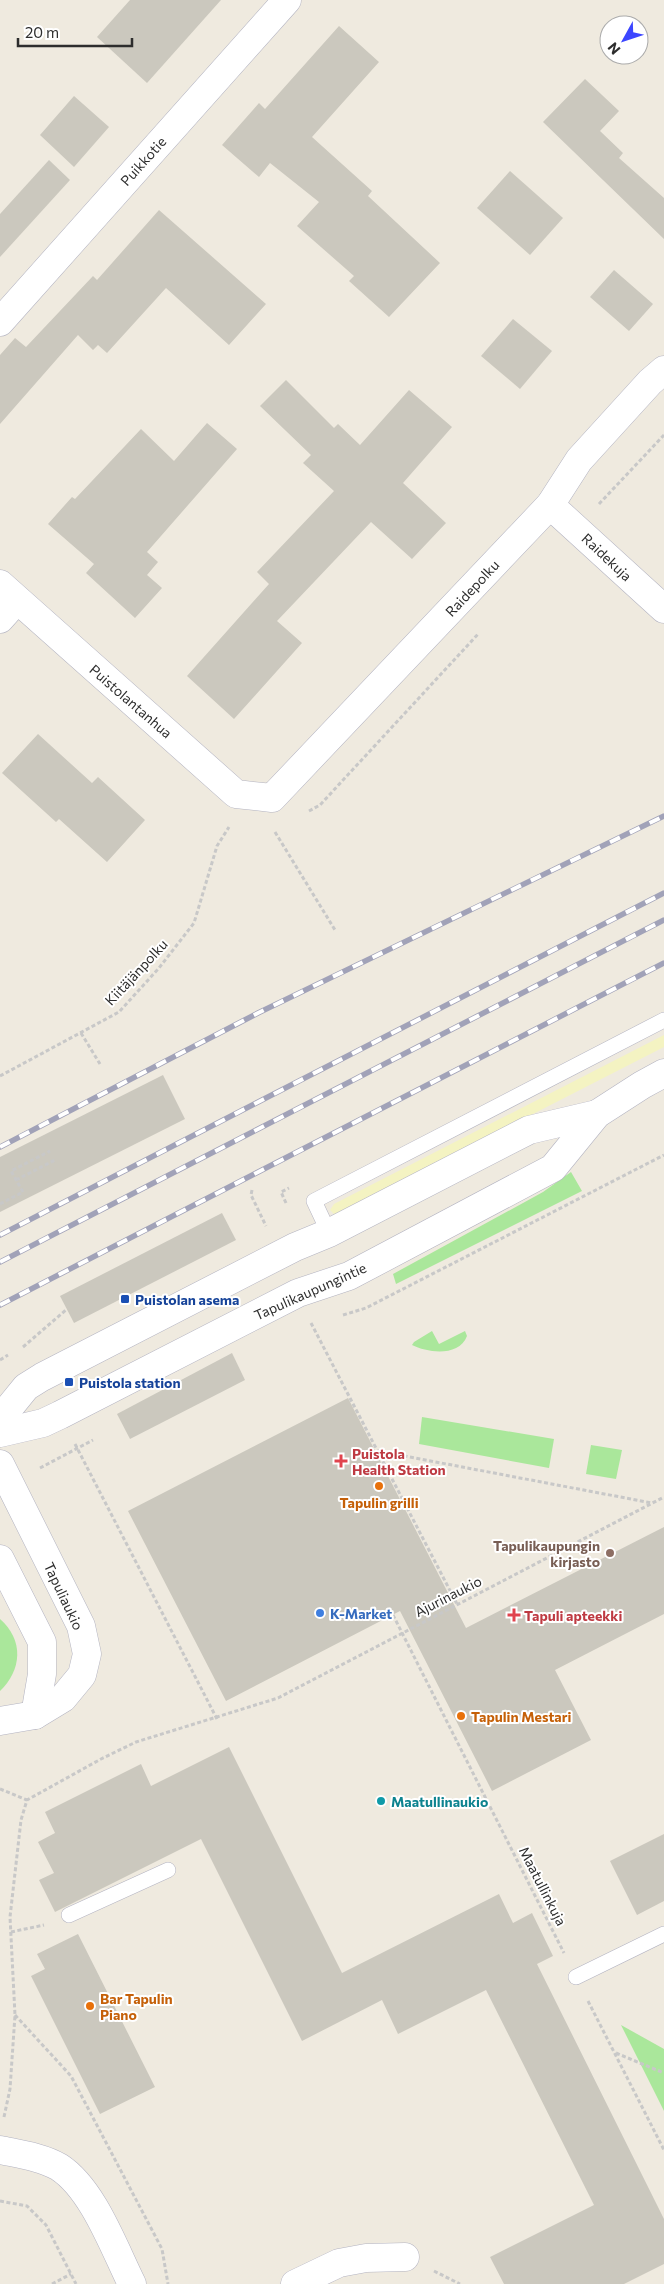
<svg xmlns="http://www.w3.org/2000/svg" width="664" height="2284" font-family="Commissioner,sans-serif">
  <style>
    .green { fill: #aae79b }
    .sand { fill: #f4f3c2 }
    .building { fill: #cbc8be }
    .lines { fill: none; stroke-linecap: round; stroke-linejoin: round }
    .lane-casing { stroke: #b3b3c1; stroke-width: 16 }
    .street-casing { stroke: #b3b3c1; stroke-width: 29 }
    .secondary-casing { stroke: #b3b3c1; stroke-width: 29 }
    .path { stroke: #c8c8c8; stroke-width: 3; stroke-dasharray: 4 2.5; stroke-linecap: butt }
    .lane { stroke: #fff; stroke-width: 15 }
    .street { stroke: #fff; stroke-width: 28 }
    .secondary { stroke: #fff; stroke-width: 28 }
    .rail-casing { stroke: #a1a2b8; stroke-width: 5.5 }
    .rail { stroke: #fff; stroke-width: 4; stroke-dasharray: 11; stroke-linecap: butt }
    .transit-dot { fill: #1a4fb4; stroke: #fff; stroke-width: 2 }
    .health-dot { fill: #e0444e; stroke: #fff; stroke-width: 2 }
    .food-dot { fill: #e8710a; stroke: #fff; stroke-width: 2 }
    .education-dot { fill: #8d6e63; stroke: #fff; stroke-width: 2 }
    .shop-dot { fill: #3f7fe0; stroke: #fff; stroke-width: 2 }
    .culture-dot { fill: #0f9aa8; stroke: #fff; stroke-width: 2 }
    .labels { text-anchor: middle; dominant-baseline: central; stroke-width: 4; stroke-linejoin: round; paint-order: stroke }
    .street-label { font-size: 14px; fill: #2d2d2d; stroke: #fff }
    .transit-label { font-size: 14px; font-weight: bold; fill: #164399; stroke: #fff; text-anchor: start }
    .health-label { font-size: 14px; font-weight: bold; fill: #be3a42; stroke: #fff; text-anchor: start }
    .food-label { font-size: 14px; font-weight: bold; fill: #c56008; stroke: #fff; text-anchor: start }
    .education-label { font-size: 14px; font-weight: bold; fill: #785e54; stroke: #fff; text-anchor: end }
    .shop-label { font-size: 14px; font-weight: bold; fill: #366cbe; stroke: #fff; text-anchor: start }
    .culture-label { font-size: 14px; font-weight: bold; fill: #0d838f; stroke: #fff; text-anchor: start }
  </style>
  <rect width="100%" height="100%" fill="#efeadf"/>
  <g class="green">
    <polygon points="571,1172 582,1191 396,1284 393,1274 543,1192"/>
    <path d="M432 1331 439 1344 465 1331 467 1336C459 1357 428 1353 412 1345L414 1342Z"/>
    <polygon points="422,1417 554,1439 549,1468 419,1444"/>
    <polygon points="591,1445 622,1450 616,1479 586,1474"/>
    <path d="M0 1619C24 1640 22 1670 0 1691Z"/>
    <polygon points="621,2025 664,2049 664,2111"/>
  </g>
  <polygon class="sand" points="664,1035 664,1047 335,1215 330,1210 334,1204"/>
  <g class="building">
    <polygon points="130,0 221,0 147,83 97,37"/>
    <polygon points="339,26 379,62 312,137 372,191 368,196 440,263 389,317 349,281 354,276 297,226 319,202 270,163 259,177 222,145 259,103 265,109"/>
    <polygon points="585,79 619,111 600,131 623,153 619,158 664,198 664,239 543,122"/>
    <polygon points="74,96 109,127 74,167 40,135"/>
    <polygon points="49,160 70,180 0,257 0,214"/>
    <polygon points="510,171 563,218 530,255 477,208"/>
    <polygon points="159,210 266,304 229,345 166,288 107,353 98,345 93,350 78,335 0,424 0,355 15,338 26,347 93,276 97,280"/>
    <polygon points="614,270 653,304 629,331 590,297"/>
    <polygon points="513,319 552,351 520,389 481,356"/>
    <polygon points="286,380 334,428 338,424 360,445 409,390 452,427 403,483 446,523 412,559 371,522 277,621 302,643 234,719 187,676 269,584 257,572 334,491 303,463 311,455 260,406"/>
    <polygon points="207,423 237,449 147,552 158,562 147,575 162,588 135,618 86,573 94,564 48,524 72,497 75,499 141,429 174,461"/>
    <polygon points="38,734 92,783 98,777 145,820 107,862 59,819 56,822 2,773"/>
    <polygon points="163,1075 185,1119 0,1212 0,1157"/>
    <polygon points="222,1213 236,1240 74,1323 60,1296"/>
    <polygon points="232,1353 245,1380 130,1439 117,1414"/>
    <polygon points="348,1398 466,1628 664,1527 664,1614 555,1670 591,1740 492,1791 400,1611 226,1701 128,1511"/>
    <polygon points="229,1747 342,1973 499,1894 513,1923 532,1913 553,1956 537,1964 664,2219 664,2264 624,2284 504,2284 490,2257 594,2205 486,1990 398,2034 382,2000 302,2041 201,1839 55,1912 39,1880 54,1873 38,1842 55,1833 45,1812 141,1764 151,1786"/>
    <polygon points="664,1834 664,1901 637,1915 610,1861"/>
    <polygon points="78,1934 155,2087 100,2114 31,1976 45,1969 37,1954"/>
  </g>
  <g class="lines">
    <g class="lane-casing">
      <g id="lane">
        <polyline points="329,1233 314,1201 664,1020"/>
        <polyline points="69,1915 168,1870"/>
        <polyline points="576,1977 664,1934"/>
      </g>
    </g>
    <g class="street-casing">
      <g id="street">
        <polyline points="0,322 287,0"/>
        <polyline points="550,505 664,609"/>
        <polyline points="0,584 236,794 272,798 550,505 579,460 650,382 664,370"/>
        <polyline points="0,619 17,600"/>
        <polyline points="0,1464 81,1626 87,1654 82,1675 63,1698 35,1715 0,1721"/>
        <polyline points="0,1559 42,1642 42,1674 35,1715"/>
        <path d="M0 2150C19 2154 42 2157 59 2167 93 2189 114 2248 132 2284"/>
        <polyline points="295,2284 339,2263 366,2258 405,2257"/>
      </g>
    </g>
    <g class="secondary-casing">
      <g id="secondary">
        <polyline points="0,1419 26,1387 42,1377 295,1247 329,1233 529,1130 597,1114"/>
        <polyline points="0,1433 43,1423 60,1415 298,1293 349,1276 553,1168 597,1114 642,1085 664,1073"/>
      </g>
    </g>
    <g class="path">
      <polyline points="599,504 664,435"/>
      <polyline points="309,811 320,805 479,633"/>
      <polyline points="275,832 335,930"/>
      <polyline points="81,1033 100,1064"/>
      <polyline points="0,1076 119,1012 159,968 194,923 217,846 229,827"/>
      <polyline points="16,1180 55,1160"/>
      <polyline points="252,1190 251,1195 266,1226"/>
      <polyline points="286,1203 281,1192 289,1188"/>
      <polyline points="0,1204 23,1192 11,1171 50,1151"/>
      <polyline points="343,1315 366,1308 664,1155"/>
      <polyline points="311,1323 457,1604"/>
      <polyline points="23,1347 67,1309"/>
      <polyline points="0,1360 8,1355"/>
      <polyline points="75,1444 217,1719"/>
      <polyline points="378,1451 652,1503"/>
      <polyline points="40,1468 93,1440"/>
      <polyline points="393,1615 564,1953"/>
      <polyline points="0,1789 27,1800"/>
      <polyline points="11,1932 44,1925"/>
      <polyline points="588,2001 664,2150"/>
      <polyline points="15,2015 71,2076 162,2249 168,2284"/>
      <polyline points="616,2053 664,2073"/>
      <polyline points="4,2117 10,2089 15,2015 10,1917 21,1820 27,1800 101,1759 136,1742 278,1698 664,1497"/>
      <polyline points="0,2201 27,2206 46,2225 76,2284"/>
      <polyline points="434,2271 460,2284"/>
      <polyline points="52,2284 71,2274"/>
    </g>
    <use href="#lane" class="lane"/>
    <use href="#street" class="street"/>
    <use href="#secondary" class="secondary"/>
    <g class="rail-casing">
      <g id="rail">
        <polyline points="0,1147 258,1013 664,816"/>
        <polyline points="0,1235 664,893"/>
        <polyline points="0,1262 664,920"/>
        <polyline points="0,1305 664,963"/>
      </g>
    </g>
    <use href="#rail" class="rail"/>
  </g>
  <g class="transit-dot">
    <rect x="120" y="1294" width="10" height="10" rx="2.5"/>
    <rect x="64" y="1377" width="10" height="10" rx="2.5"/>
  </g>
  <g class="health-dot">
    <path d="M338.5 1453.5h5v5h5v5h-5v5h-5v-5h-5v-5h5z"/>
    <path d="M511.5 1607.5h5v5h5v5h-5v5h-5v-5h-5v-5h5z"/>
  </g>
  <g class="food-dot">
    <circle cx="379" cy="1486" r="5"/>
    <circle cx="461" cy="1716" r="5"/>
    <circle cx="90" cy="2006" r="5"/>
  </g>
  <circle class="education-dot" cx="610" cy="1553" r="5"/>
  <circle class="shop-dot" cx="320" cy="1613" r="5"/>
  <circle class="culture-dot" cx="381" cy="1801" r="5"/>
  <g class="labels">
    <g class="street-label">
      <text transform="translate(143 161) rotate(-48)">Puikkotie</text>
      <text transform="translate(607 557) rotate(43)">Raidekuja</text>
      <text transform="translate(472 588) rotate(-47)">Raidepolku</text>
      <text transform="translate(131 701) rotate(41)">Puistolantanhua</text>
      <text transform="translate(136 972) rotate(-47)">Kiitäjänpolku</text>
      <text transform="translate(310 1291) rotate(-24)">Tapulikaupungintie</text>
      <text transform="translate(64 1596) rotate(65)">Tapuliaukio</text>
      <text transform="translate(448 1596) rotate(-27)">Ajurinaukio</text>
      <text transform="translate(543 1886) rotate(63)">Maatullinkuja</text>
    </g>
    <g class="transit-label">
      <text x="135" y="1299">Puistolan asema</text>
      <text x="79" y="1382">Puistola station</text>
    </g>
    <g class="health-label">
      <text x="352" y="1453">Puistola<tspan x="352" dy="16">Health Station</tspan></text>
      <text x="524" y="1615">Tapuli apteekki</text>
    </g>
    <g class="food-label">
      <text x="379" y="1502" text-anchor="middle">Tapulin grilli</text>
      <text x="471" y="1716">Tapulin Mestari</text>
      <text x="100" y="1998">Bar Tapulin<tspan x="100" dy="16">Piano</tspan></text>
    </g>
    <g class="education-label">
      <text x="600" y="1545">Tapulikaupungin<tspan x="600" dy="16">kirjasto</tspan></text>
    </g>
    <g class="shop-label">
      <text x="330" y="1613">K-Market</text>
    </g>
    <g class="culture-label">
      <text x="391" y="1801">Maatullinaukio</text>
    </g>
  </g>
  <g transform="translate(624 40) rotate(230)"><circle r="24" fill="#ffffff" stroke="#ababab"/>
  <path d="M0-4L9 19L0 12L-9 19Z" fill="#3c46ff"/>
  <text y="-8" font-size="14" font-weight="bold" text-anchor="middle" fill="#2d2d2d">N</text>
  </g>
  <path d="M18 38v8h114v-8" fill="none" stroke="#2d2d2d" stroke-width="2.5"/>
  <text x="25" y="38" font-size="15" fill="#2d2d2d" stroke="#ffffff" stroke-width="4" paint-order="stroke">20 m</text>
</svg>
